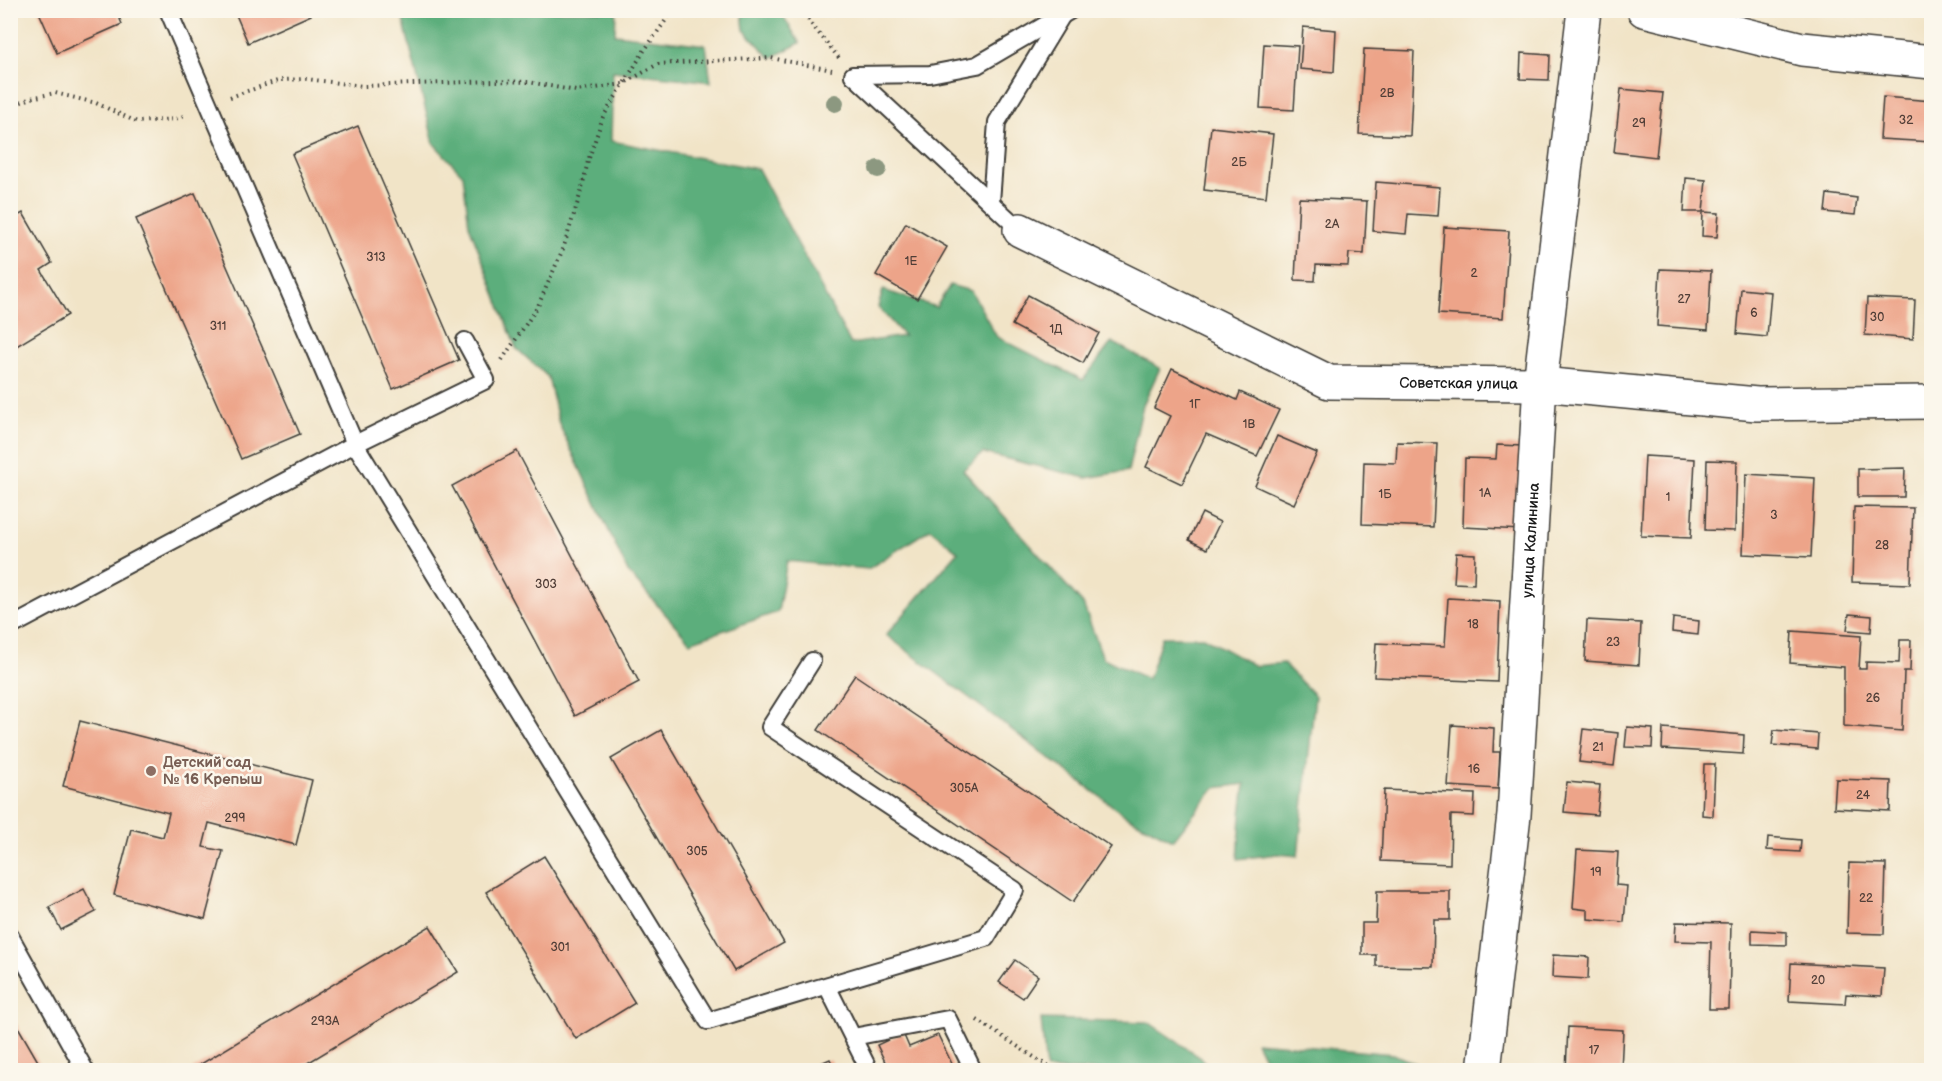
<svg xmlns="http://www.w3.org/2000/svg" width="1942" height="1081" font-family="'Balsamiq Sans',sans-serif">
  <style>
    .forest { fill: #5cae7b; stroke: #3c654c; stroke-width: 1.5 }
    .building { fill: #eda489 }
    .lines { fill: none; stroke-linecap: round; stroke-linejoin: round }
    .lane-casing { stroke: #3c3a36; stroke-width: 20 }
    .street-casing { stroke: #3c3a36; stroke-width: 36 }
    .path { stroke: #3c3a36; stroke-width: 4; stroke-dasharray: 1.5 4.5; stroke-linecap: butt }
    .lane { stroke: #fff; stroke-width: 16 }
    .street { stroke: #fff; stroke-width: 33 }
    .tree { fill: #8c9880 }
    .education-dot { fill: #8d6e63; stroke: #fbf7ec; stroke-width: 2 }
    .labels { text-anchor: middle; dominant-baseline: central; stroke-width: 5; stroke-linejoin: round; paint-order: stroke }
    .number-label { font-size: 12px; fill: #503e37 }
    .street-label { font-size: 15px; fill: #1c1c1c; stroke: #fbf7ec }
    .education-label { font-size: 15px; font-weight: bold; fill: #785e54; stroke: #fbf7ec; text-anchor: start }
  </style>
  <rect width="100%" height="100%" fill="#fbf7ec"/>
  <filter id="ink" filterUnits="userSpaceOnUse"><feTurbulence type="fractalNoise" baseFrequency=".0167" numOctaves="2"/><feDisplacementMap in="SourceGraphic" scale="12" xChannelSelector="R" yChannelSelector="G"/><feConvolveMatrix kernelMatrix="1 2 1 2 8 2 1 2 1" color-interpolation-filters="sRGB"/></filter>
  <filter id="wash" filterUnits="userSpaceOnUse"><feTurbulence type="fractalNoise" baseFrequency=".008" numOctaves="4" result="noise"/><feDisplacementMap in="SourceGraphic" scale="24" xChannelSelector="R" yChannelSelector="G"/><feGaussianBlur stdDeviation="1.35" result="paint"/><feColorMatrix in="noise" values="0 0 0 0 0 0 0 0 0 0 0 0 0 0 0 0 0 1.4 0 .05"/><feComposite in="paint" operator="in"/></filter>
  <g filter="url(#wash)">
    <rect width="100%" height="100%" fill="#f1e4c7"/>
    <g class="forest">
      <polygon points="401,11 616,11 615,34 706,45 711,82 613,71 611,141 758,169 851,344 904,336 878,307 883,290 936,307 950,285 971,291 997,337 1083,380 1112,342 1160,368 1143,405 1128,471 1086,478 983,453 963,470 1083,604 1103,658 1148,679 1162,637 1203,637 1255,666 1283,663 1315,696 1298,856 1278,854 1238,859 1241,815 1245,784 1215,788 1173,840 1126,816 886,635 958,552 930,529 868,569 787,561 778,612 690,642 628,572 559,424 548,377 516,348 469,225 463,175 434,144"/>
      <polygon points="742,11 780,11 800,43 771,58 744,30"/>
      <polygon points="1041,1019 1148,1022 1201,1058 1211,1070 1046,1070"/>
      <polygon points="1256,1042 1393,1054 1431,1070 1270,1070"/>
    </g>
    <g id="blocks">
      <g class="building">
        <polygon points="38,10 116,10 122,24 57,53"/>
        <polygon points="234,10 309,10 311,15 248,43"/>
        <polygon points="1303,27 1336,30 1334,72 1300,69"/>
        <polygon points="1264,44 1298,46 1294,110 1260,108"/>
        <polygon points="1364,49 1414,51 1410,136 1359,134"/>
        <polygon points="1521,53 1550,55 1549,80 1520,79"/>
        <polygon points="1621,89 1663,93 1656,157 1614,152"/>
        <polygon points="1883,97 1932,101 1932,142 1880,139"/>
        <polygon points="358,126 459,360 393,389 292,154"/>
        <polygon points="1211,127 1273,134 1266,197 1204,190"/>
        <polygon points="1686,178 1706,180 1703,212 1719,213 1717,237 1702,236 1703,212 1684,212"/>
        <polygon points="1376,182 1440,187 1438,216 1408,214 1406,234 1373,231"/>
        <polygon points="195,193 300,434 241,459 136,219"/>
        <polygon points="1827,194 1857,198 1855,215 1825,212"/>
        <polygon points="1299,198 1367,201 1364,254 1349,253 1348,266 1316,265 1315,281 1295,280"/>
        <polygon points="23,213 52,263 41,270 68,315 10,350 10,220"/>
        <polygon points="906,223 947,247 917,299 876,275"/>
        <polygon points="1444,227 1509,231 1503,318 1438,314"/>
        <polygon points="1660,269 1711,271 1708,330 1657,326"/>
        <polygon points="1741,289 1771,292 1767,337 1737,334"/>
        <polygon points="1028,295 1099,333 1083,363 1012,325"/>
        <polygon points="1867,298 1915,300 1913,339 1865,335"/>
        <polygon points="1172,369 1237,400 1240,392 1279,410 1257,456 1206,434 1182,484 1146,467 1170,416 1154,408"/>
        <polygon points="1277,436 1317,453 1294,504 1255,486"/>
        <polygon points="1397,442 1437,443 1433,527 1362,524 1364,462 1396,463"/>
        <polygon points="1497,445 1524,446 1522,530 1463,527 1465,458 1496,459"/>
        <polygon points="517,451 639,682 575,716 452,486"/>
        <polygon points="1645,456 1695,459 1691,538 1641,536"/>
        <polygon points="1707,460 1737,461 1735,531 1705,530"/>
        <polygon points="1905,468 1904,497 1858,497 1858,469"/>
        <polygon points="1746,474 1815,478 1811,557 1743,554"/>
        <polygon points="1854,507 1913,508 1910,584 1852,582"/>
        <polygon points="1202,513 1220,522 1207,549 1189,540"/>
        <polygon points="1456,553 1475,554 1474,584 1454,583"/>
        <polygon points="1448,598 1500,601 1497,682 1374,677 1376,643 1445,646"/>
        <polygon points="1849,614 1872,616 1871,632 1847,630"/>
        <polygon points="1673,618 1699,621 1698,635 1672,632"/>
        <polygon points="1587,620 1641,623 1639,665 1585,661"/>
        <polygon points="1792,631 1861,636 1859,669 1866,669 1866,662 1899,663 1900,640 1911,640 1910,671 1904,671 1902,731 1844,726 1844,667 1790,663"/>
        <polygon points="855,675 1111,847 1073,902 818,730"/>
        <polygon points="80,721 312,780 296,845 209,823 203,847 223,851 205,919 114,895 131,829 163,837 169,813 63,786"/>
        <polygon points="1452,725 1494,728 1493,752 1500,752 1498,789 1448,786"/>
        <polygon points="1627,727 1653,729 1652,748 1625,747"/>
        <polygon points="1663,728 1744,735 1743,754 1662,749"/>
        <polygon points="1583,729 1618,733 1614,766 1579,762"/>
        <polygon points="661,730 784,943 734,971 611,759"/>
        <polygon points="1774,730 1818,734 1817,749 1772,745"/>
        <polygon points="1704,764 1715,764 1713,816 1702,815"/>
        <polygon points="1836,779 1891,781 1890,811 1834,808"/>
        <polygon points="1567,782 1600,785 1597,815 1564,812"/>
        <polygon points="1384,790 1475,794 1474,816 1451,815 1450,864 1381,861"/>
        <polygon points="1768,837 1801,840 1800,852 1767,850"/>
        <polygon points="1577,850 1618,852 1616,885 1627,886 1624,922 1588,919 1588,910 1573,908"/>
        <polygon points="544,856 635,1003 576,1039 486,892"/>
        <polygon points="1849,863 1886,864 1884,934 1847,933"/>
        <polygon points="84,889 96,912 61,930 49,907"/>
        <polygon points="1377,891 1450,891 1450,920 1434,920 1433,967 1376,966 1376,955 1362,955 1362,923 1376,923"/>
        <polygon points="1676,922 1731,923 1729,1009 1709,1009 1711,942 1675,941"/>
        <polygon points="430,926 458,972 296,1070 191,1070"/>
        <polygon points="1752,930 1787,932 1787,945 1752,944"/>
        <polygon points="1553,955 1589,957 1588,979 1552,977"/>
        <polygon points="1015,960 1038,976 1023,998 999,982"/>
        <polygon points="1791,963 1884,968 1882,996 1846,994 1845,1004 1789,1001"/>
        <polygon points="10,1013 43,1070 10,1070"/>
        <polygon points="1568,1027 1623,1030 1621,1070 1566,1070"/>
        <polygon points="903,1033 909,1047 938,1035 955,1070 889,1070 877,1045"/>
        <polygon points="830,1059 835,1070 805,1070"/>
        <polygon points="1835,1067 1860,1069 1860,1070 1835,1070"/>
      </g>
    </g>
  </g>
  <g filter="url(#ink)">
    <use href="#blocks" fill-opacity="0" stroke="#3c3a36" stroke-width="1.5"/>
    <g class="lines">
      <g class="lane-casing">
        <g id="lane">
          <polyline points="168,10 355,444 708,1021 986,938 1015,890 770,727 812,661"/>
          <polyline points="853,75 930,74 977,65 1071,10"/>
          <polyline points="853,75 1020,230"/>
          <polyline points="991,202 997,122 1061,17"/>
          <polyline points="10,627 355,444 486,380 465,341"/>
          <polyline points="10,936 85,1070"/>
          <polyline points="827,986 869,1070"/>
          <polyline points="853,1037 948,1019 973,1070"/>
        </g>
      </g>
      <g class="street-casing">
        <g id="street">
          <polyline points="1644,10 1802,49 1932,62"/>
          <path id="s1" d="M1020 230 1329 382 1540 384 1757 404 1932 402"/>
          <path id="s2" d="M1484 1070 1514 815 1540 384 1584 10"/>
        </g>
      </g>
      <g class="path">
        <polyline points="800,10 839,58"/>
        <polyline points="230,97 280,80 306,79 363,86 495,81 529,82 576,91 623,84 658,64 771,58 832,70"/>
        <polyline points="10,107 31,98 55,93 96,103 137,122 175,119 187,115"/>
        <polyline points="502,360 538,306 563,249 581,192 588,161 603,117 644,51 673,10"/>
        <polyline points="977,1020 1054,1070"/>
      </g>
      <use href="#lane" class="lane"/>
      <use href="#street" class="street"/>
    </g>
    <g class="tree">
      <circle cx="835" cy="103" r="9"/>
      <circle cx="878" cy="169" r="9"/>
    </g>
  </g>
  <circle class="education-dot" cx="151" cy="771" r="6"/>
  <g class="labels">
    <g class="number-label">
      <text x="1387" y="93">2В</text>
      <text x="1906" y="120">32</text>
      <text x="1639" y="123">29</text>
      <text x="1239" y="162">2Б</text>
      <text x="1332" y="224">2А</text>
      <text x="376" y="257">313</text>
      <text x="911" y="261">1Е</text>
      <text x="1474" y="273">2</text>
      <text x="1684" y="299">27</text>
      <text x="1754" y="313">6</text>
      <text x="1877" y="317">30</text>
      <text x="218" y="326">311</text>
      <text x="1056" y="329">1Д</text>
      <text x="1195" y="404">1Г</text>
      <text x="1249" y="424">1В</text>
      <text x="1485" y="493">1А</text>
      <text x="1385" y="494">1Б</text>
      <text x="1668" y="497">1</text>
      <text x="1774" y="515">3</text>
      <text x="1882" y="545">28</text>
      <text x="546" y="584">303</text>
      <text x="1473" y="624">18</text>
      <text x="1613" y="642">23</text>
      <text x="1873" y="698">26</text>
      <text x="1598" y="747">21</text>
      <text x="1474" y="769">16</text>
      <text x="964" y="788">305А</text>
      <text x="1863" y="795">24</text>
      <text x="235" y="818">299</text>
      <text x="697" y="851">305</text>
      <text x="1596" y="872">19</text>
      <text x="1866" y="898">22</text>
      <text x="560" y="947">301</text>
      <text x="1818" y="980">20</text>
      <text x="325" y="1021">293А</text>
      <text x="1594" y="1050">17</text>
    </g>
    <g class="street-label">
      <text stroke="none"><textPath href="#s1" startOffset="474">Советская улица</textPath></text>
      <text stroke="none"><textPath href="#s2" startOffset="532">улица Калинина</textPath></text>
    </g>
    <g class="education-label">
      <text x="163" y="762">Детский сад<tspan x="163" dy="17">№ 16 Крепыш</tspan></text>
    </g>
  </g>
  <rect width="1942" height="1081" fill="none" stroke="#fbf7ec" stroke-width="36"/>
</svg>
